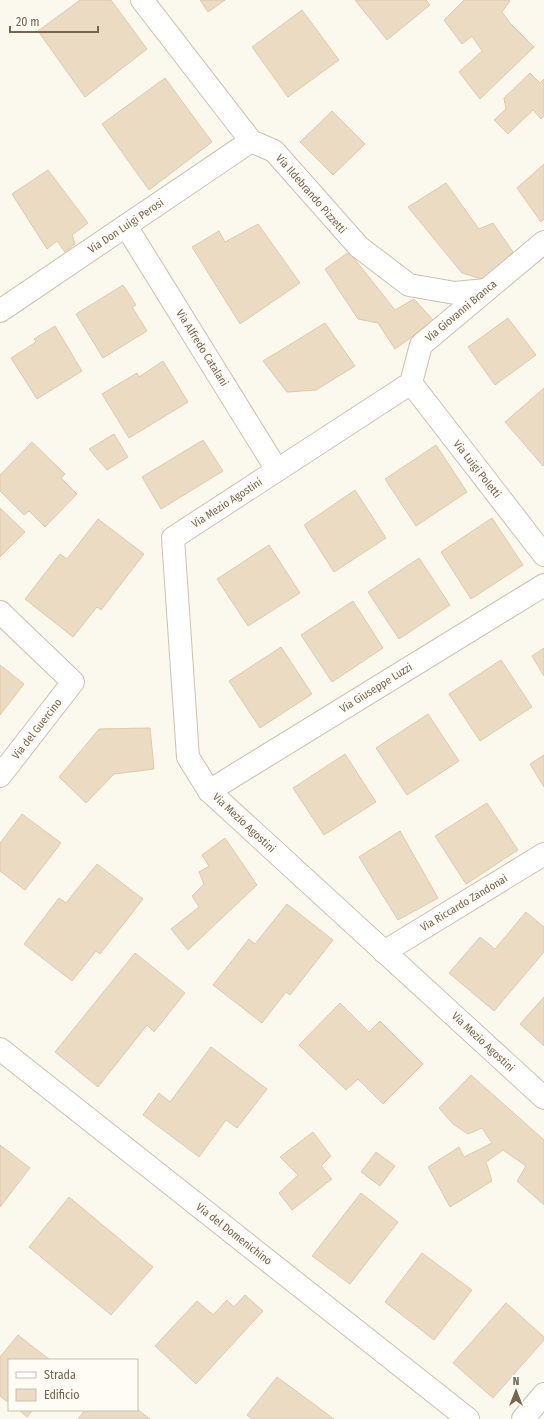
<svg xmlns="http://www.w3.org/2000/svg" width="544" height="1419" font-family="'Fira Sans Condensed',sans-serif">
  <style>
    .building { fill: #eadbc2; stroke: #e0caa9 }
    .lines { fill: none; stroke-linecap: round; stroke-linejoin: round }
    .street-casing { stroke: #cbc2b0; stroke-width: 24 }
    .street { stroke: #fff; stroke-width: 22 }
    .labels { text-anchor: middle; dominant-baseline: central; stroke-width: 4; stroke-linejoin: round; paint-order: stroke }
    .street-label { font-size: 11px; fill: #766651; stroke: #fefcf4 }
  </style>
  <rect width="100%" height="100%" fill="#fbf9ed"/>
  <g class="building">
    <polygon points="80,0 111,0 147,49 85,97 38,31"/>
    <polygon points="200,0 225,0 208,12"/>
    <polygon points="355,0 426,0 430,5 387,40"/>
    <polygon points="464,0 509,0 510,1 502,12 510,23 534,47 480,99 459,72 482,51 472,36 462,44 444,20"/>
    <polygon points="302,10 339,60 288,97 252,47"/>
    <polygon points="530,73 540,83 544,79 544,116 541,119 533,110 508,134 494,120 506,109 504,98"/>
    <polygon points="165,78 212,142 149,190 102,124"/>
    <polygon points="332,111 365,144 333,175 300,142"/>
    <polygon points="544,164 544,219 541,222 517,188"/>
    <polygon points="48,170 88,223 72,235 75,244 65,252 57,241 47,249 12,194"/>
    <polygon points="446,183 479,229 493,223 513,252 485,280 462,273 408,207"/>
    <polygon points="258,224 300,283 240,324 192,247 219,231 225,242"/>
    <polygon points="349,252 395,310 414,299 434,321 395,349 378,323 358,319 325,269"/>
    <polygon points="123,285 136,305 132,307 147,331 103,358 76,314"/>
    <polygon points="508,318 536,355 495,385 468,347"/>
    <polygon points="325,323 355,366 316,390 287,392 263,361"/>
    <polygon points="55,326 82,371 37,399 11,358 36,342 34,339"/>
    <polygon points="163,361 188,402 129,438 102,394 137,373 139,377"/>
    <polygon points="544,388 544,465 543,466 505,422"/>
    <polygon points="114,434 128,457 107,470 89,449"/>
    <polygon points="203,440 223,471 161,509 142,477"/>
    <polygon points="32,442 65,474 61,478 77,494 45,527 29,511 24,515 0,491 0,475"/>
    <polygon points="436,445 467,492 416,526 385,479"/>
    <polygon points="355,490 386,538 334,572 304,525"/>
    <polygon points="0,508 25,532 0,557"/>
    <polygon points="492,518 523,565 471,599 441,552"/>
    <polygon points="98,519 144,554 101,610 97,607 73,637 25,599 60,554 67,559"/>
    <polygon points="269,545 300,593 248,626 217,579"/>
    <polygon points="419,558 450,605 399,639 368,592"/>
    <polygon points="353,601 383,648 332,682 301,635"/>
    <polygon points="281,647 312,694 260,728 229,681"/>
    <polygon points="544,648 544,676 532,656"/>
    <polygon points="501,660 532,707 480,741 449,694"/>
    <polygon points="0,665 24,684 0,715"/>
    <polygon points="428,714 459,761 407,795 376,748"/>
    <polygon points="150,728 154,769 114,774 86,803 59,777 99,729"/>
    <polygon points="345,754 376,802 324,835 293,788"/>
    <polygon points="544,755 544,787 530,764"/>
    <polygon points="487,803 518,850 466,884 435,836"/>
    <polygon points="22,814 61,843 25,890 0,871 0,843"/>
    <polygon points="400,831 438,898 398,920 359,857"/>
    <polygon points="225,838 257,885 188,950 171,929 199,907 192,896 204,884 199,872 209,866 202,855"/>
    <polygon points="97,864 143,899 100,954 96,951 72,981 24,944 59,898 66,903"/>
    <polygon points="287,904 333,940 290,995 286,992 262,1023 213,985 249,939 255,944"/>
    <polygon points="526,912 544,927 544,952 494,1011 449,973 480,937 495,949"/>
    <polygon points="135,953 185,993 154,1032 147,1025 98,1087 55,1052"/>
    <polygon points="544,997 544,1046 520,1024"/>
    <polygon points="340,1003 369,1032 380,1021 423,1064 383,1104 358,1079 346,1090 299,1045"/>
    <polygon points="211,1047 267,1089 237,1128 226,1120 199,1157 143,1115 159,1093 170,1102"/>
    <polygon points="471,1075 544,1140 544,1205 517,1181 526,1166 503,1150 486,1162 492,1181 450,1207 428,1167 459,1147 464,1157 492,1143 482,1128 468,1134 453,1124 439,1108"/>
    <polygon points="313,1132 331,1156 321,1166 332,1179 292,1210 279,1193 298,1175 280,1157"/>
    <polygon points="0,1145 30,1168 0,1207"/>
    <polygon points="376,1152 395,1166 380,1186 361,1172"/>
    <polygon points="361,1193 398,1222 350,1284 312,1256"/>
    <polygon points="69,1197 153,1267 111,1315 29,1247"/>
    <polygon points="422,1253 472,1290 434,1340 385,1302"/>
    <polygon points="245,1295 263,1311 196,1384 155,1346 197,1301 213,1315 227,1300 234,1307"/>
    <polygon points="506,1303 544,1337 544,1340 493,1398 453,1363"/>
    <polygon points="18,1335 50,1360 9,1360 9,1403 0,1396 0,1357"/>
    <polygon points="277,1377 334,1419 252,1419 247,1415"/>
    <polygon points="137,1409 150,1419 78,1419 85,1410"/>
    <polygon points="19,1410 33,1410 27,1417"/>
  </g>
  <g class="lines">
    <g class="street-casing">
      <g id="street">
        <polyline points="142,0 251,141 274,151 359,247 409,285 455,293 486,290"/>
        <polyline points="126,226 277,470"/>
        <polyline points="544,242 421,345 411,383 173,538 188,757 209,791 544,1098"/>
        <polyline points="0,311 251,141"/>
        <polyline points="411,383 544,555"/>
        <polyline points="0,612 73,682 0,776"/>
        <polyline points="209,791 544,585"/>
        <polyline points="384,952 544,854"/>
        <polyline points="0,1049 468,1419"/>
        <polyline points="523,1419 544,1394"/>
      </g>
    </g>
    <use href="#street" class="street"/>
  </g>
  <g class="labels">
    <g class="street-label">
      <text transform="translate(311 194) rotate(49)">Via Ildebrando Pizzetti</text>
      <text transform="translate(126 226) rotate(-34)">Via Don Luigi Perosi</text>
      <text transform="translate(461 311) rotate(-40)">Via Giovanni Branca</text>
      <text transform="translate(202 348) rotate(58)">Via Alfredo Catalani</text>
      <text transform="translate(477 469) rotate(52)">Via Luigi Poletti</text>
      <text transform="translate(227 503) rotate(-33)">Via Mezio Agostini</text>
      <text transform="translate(376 688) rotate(-32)">Via Giuseppe Luzzi</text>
      <text transform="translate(37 729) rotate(-52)">Via del Guercino</text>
      <text transform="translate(244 823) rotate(43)">Via Mezio Agostini</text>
      <text transform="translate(464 903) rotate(-31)">Via Riccardo Zandonai</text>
      <text transform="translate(483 1042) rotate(43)">Via Mezio Agostini</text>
      <text transform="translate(234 1234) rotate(38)">Via del Domenichino</text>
    </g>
  </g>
  <rect x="8" y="1359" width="130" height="52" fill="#fefcf4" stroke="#c8c0b3"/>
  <rect x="16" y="1372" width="20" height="6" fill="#ffffff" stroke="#c8c0b3"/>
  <text x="44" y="1379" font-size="12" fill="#766651">Strada</text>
  <rect x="16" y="1389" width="20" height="12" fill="#eadbc2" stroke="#c8c0b3"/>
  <text x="44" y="1399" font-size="12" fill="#766651">Edificio</text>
  <g transform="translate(516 1391)" stroke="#fefcf4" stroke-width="3" paint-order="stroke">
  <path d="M0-3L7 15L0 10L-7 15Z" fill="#766651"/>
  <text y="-6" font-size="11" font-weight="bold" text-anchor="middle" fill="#766651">N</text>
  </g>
  <path d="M10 26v6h88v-6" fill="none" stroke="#766651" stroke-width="2"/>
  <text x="16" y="26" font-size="12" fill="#766651" stroke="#fefcf4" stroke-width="3" paint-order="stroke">20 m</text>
</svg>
